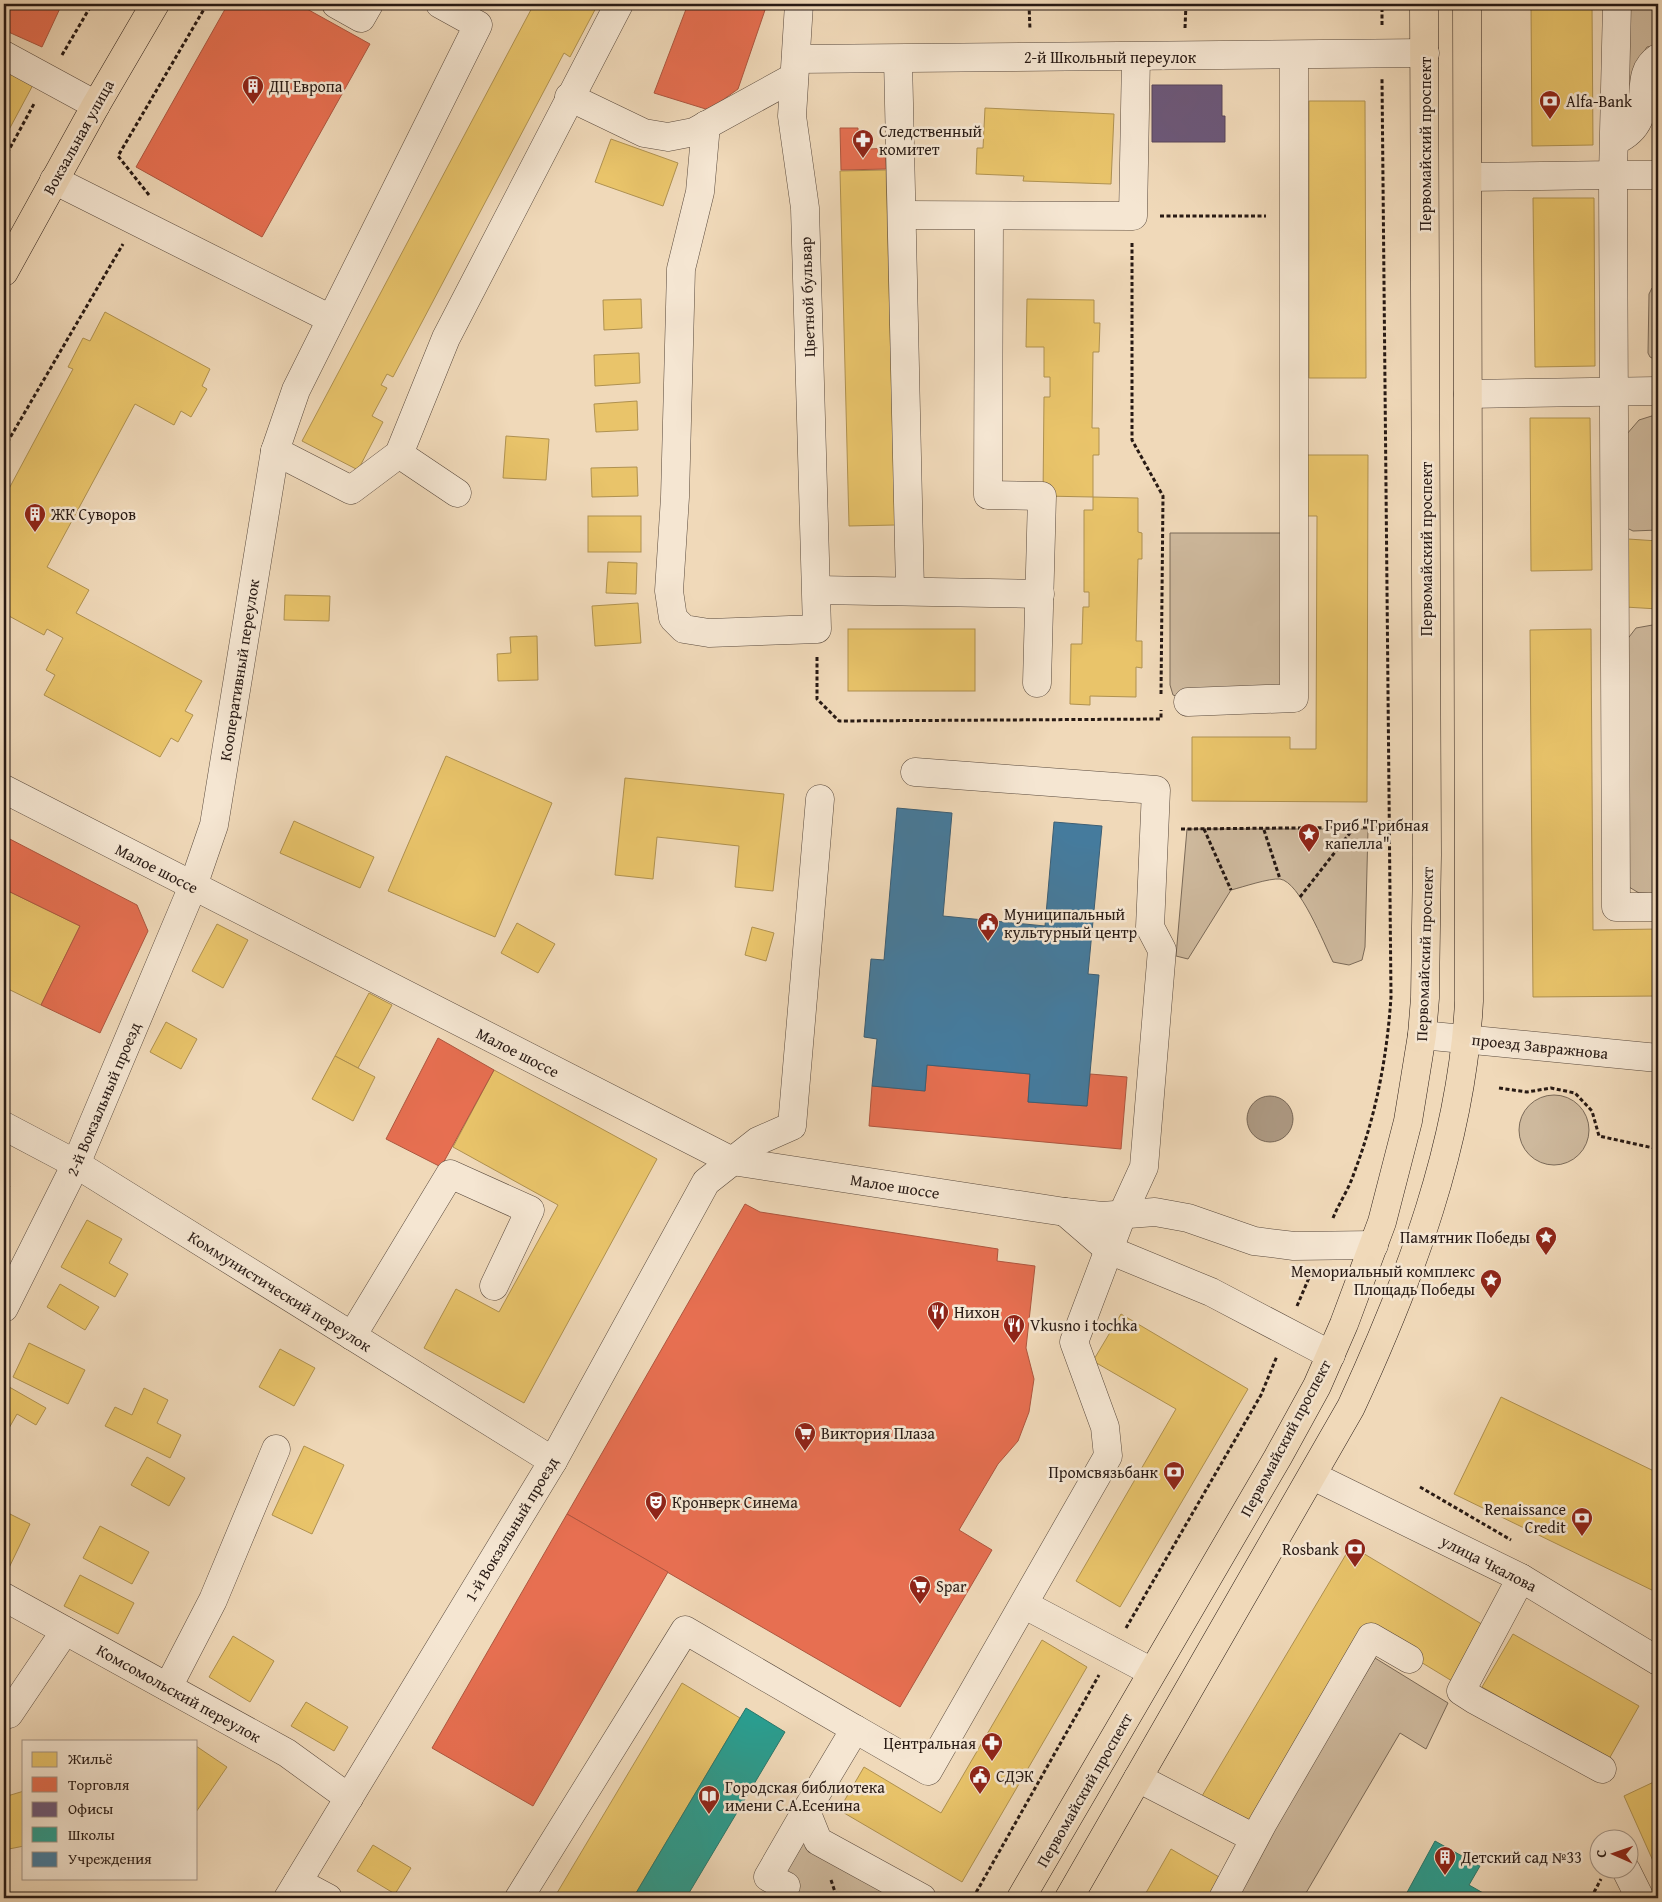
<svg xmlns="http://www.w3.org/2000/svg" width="1662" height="1902" font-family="'Gentium Book Plus',serif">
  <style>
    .green { fill: #ceb99d; stroke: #7b6a58 }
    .water { fill: #ac9881; stroke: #765 }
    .homes { fill: #e9c46a; stroke: #af9150 }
    .shops { fill: #e76f51; stroke: #ae563f }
    .offices { fill: #6d597a; stroke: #58465b }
    .schools { fill: #2a9d8f; stroke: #29766a }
    .public { fill: #457b9d; stroke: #3c5e74 }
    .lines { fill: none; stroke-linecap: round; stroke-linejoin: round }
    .minor-casing { stroke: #5a4a3d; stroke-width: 29 }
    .major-casing { stroke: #281a14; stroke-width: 29 }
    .path { stroke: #281a14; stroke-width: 3; stroke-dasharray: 4 2.5; stroke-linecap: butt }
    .minor { stroke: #f5e6d2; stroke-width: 28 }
    .major { stroke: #f0d9b9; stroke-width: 28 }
    .labels { text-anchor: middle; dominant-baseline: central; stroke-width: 5; stroke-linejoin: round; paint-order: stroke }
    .street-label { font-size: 16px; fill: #281a14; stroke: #f5e6d2 }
    .poi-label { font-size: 16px; fill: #281a14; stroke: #f5e6d2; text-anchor: start }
  </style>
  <rect width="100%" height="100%" fill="#f0d9b9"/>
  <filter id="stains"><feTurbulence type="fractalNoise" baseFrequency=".004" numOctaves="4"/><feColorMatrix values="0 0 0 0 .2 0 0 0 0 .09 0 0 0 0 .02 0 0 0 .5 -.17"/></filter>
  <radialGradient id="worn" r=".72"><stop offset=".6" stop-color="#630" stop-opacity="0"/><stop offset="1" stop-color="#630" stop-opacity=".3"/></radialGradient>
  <g class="green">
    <polygon points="1622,4 1658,4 1658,45 1647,47 1641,56 1636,116 1621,129"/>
    <polygon points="1658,286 1658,361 1650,357 1648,353 1649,294 1652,288"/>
    <polygon points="1658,414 1658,530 1633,531 1621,525 1620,442 1639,420"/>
    <polygon points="1170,533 1294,533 1294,698 1182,698 1173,695 1170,685"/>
    <polygon points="1658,624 1658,894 1639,893 1629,887 1626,641 1636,628"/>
    <path d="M1187 829H1368L1365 947 1362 960 1349 965 1333 962C1324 944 1300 882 1280 879 1269 878 1243 887 1231 890L1188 959 1176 956Z"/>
    <circle cx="1554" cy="1130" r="35"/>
    <polygon points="1375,1658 1448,1703 1426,1749 1400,1733 1303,1898 1233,1898"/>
    <polygon points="804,1830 919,1898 783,1898 779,1877"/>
  </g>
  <circle class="water" cx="1270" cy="1119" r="23"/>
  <g class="homes">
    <polygon points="534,4 598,4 570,57 564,53 393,377 387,374 381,385 387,388 372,416 383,422 358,470 302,441"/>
    <polygon points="1531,4 1592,4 1593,145 1532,146"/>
    <polygon points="4,67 34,83 4,139"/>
    <polygon points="1309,101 1365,101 1366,378 1309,378"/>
    <polygon points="985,108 1114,114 1111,184 1023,181 1024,176 976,174 977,148 983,148"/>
    <polygon points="611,139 678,163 663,206 595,182"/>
    <polygon points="886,170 895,525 849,526 840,171"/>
    <polygon points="1533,198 1594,198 1595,366 1535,367"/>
    <polygon points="641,299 642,328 604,330 603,300"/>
    <polygon points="1027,299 1094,300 1094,323 1100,323 1099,352 1093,352 1092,428 1099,428 1099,455 1093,455 1093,497 1043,496 1044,397 1050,397 1050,377 1044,377 1044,347 1026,347"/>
    <polygon points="105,312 210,369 202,386 207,389 191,417 181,411 174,425 135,404 47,567 89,590 76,613 202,681 185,711 193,715 178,742 171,738 160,757 44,695 55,675 46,670 63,638 47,629 44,635 9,616 4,625 4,498 73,369 68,367 83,338 90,341"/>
    <polygon points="639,353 640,383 595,386 594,355"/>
    <polygon points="637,401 638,430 596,432 594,404"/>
    <polygon points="1530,418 1590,418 1592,570 1531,571"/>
    <polygon points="506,436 549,439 546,480 503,478"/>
    <polygon points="1303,455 1368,455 1367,802 1192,801 1192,737 1290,737 1290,749 1316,749 1317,516 1303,516"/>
    <polygon points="637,467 638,496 592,497 591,468"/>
    <polygon points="1093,497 1138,498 1138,532 1142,533 1142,559 1138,559 1136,641 1142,641 1142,668 1136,667 1136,697 1090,696 1090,705 1070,704 1071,644 1082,644 1083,607 1089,607 1089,592 1084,592 1084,510 1093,510"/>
    <rect x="588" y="516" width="53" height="36"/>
    <polygon points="1628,539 1658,541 1658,609 1625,607"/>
    <polygon points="608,562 637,563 636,594 606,593"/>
    <polygon points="285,595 330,596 329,621 284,620"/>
    <polygon points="638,603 641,643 595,646 592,606"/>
    <rect x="848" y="629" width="127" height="62"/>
    <polygon points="1591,629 1593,930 1658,929 1658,996 1533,997 1530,630"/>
    <polygon points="537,636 538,680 498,681 497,654 511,653 510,637"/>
    <polygon points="446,756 552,803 495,937 388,891"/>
    <polygon points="625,778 784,794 773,891 735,887 739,846 657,837 653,879 615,875"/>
    <polygon points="294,821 374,857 360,888 280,853"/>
    <polygon points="4,889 80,926 41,1005 4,987"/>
    <polygon points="517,923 555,944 538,973 501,953"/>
    <polygon points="217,924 248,940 223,988 192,971"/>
    <polygon points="752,927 774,933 766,961 745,955"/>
    <polygon points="369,993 392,1005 358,1068 335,1056"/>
    <polygon points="166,1022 197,1039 181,1069 150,1052"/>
    <polygon points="335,1056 375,1077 353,1121 312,1099"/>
    <polygon points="494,1070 657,1159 524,1403 424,1348 456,1289 499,1312 558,1205 453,1147"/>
    <polygon points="4,1183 10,1186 4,1198"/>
    <polygon points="87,1220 122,1239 109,1263 128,1274 115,1297 61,1267"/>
    <polygon points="60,1284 99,1307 85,1330 47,1307"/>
    <polygon points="1121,1314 1248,1389 1120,1607 1076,1581 1176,1409 1093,1361"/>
    <polygon points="29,1343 85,1370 68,1404 13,1377"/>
    <polygon points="280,1349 315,1368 294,1406 259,1387"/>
    <polygon points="4,1384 46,1408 36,1425 17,1414 4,1437"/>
    <polygon points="144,1388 168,1400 157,1423 181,1435 170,1458 105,1426 115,1407 132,1415"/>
    <polygon points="1501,1397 1658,1473 1658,1593 1454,1494"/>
    <polygon points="304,1446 344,1465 312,1534 272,1515"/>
    <polygon points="147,1457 185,1478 169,1506 131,1485"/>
    <polygon points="4,1511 30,1524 6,1574 4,1573"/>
    <polygon points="100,1526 149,1552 132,1584 83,1558"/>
    <polygon points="1351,1546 1490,1629 1457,1684 1368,1630 1251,1826 1202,1796"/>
    <polygon points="80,1575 134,1603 118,1634 64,1606"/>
    <polygon points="1513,1634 1639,1706 1609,1759 1482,1687"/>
    <polygon points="233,1636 274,1661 250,1702 209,1677"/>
    <polygon points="1042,1640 1087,1667 962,1882 839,1810 864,1767 941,1813"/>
    <polygon points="682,1683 740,1718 633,1898 554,1898"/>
    <polygon points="306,1702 348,1727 334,1751 291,1726"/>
    <polygon points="196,1746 227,1767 196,1812"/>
    <polygon points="1658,1780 1658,1872 1624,1796"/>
    <polygon points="24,1791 24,1846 4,1850 4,1797"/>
    <polygon points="373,1845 411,1868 395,1894 357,1871"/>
    <polygon points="1171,1849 1226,1881 1216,1898 1143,1898"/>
  </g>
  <g class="shops">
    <polygon points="4,4 62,4 42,47 4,30"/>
    <polygon points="228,4 298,4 370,44 262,237 136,167"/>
    <polygon points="688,4 746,4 765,10 738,89 709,110 654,93"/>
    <polygon points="840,128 858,128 858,136 871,149 885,148 886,169 841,170"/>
    <polygon points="4,836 137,905 148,931 100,1033 41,1005 80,926 4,889"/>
    <polygon points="438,1038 494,1070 441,1167 386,1139"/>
    <polygon points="927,1065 1030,1074 1028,1102 1087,1106 1090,1074 1127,1077 1121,1149 869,1126 872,1086 925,1091"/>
    <polygon points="745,1204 760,1212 998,1249 997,1261 1035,1266 1026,1348 1034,1379 1029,1412 1018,1441 998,1464 959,1530 992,1550 900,1707 567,1514"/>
    <polygon points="567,1514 668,1572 533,1806 432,1748"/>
  </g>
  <polygon class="offices" points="1152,85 1222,85 1222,116 1225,116 1225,142 1152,142"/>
  <g class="schools">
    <polygon points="746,1708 785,1732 686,1898 633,1898"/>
    <polygon points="1435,1841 1480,1866 1469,1885 1492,1898 1404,1898"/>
  </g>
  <polygon class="public" points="897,808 952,813 943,916 1045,926 1054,822 1102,826 1088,974 1099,975 1087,1106 1028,1102 1030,1074 927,1065 925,1091 872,1086 877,1039 864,1037 871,959 884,960"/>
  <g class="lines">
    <g class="minor-casing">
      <g id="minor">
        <polyline points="336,4 361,18 369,4"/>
        <polyline points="4,55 96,105"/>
        <polyline points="796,59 1425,53"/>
        <polyline points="898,59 910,590"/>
        <polyline points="569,97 644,133 668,137 694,132 794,77"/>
        <polyline points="706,125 700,192 681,269 675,497 669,591 673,618 684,629 709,633 817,629 805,208 792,116 799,4"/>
        <path d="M1615 141C1662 119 1628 78 1658 58"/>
        <polyline points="1658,175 1613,175 1616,907 1658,907"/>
        <polyline points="1468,177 1613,175 1617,4"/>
        <polyline points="54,180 331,319"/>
        <polyline points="902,215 1133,216 1136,57"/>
        <polyline points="989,216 988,495 1042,496 1037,683"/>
        <polyline points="1468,394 1658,391"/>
        <polyline points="275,451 351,490 399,454 446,338 619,4"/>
        <polyline points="399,454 457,493"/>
        <polyline points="817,590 1040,594"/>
        <polyline points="1188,702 1294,698 1294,56"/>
        <polyline points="4,789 732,1161 1065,1212 1102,1216 1155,1212 1188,1218 1254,1241 1294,1246 1374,1245"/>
        <polyline points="1422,1035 1658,1058"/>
        <polyline points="4,1126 76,1164 553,1461"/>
        <polyline points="1065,1212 1109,1250 1211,1292 1331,1355"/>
        <polyline points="4,1308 76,1164 193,886 214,825 275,451 296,390 478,25 440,4"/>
        <polyline points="352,1336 450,1174 530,1210 494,1286"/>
        <polyline points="1313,1476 1521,1578 1658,1661"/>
        <polyline points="1521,1578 1461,1691 1475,1700 1602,1769"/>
        <polyline points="4,1597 287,1753 349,1798"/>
        <polyline points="1025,1605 1152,1672"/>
        <polyline points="168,1687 213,1600 276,1449"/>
        <polyline points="9,1714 65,1631"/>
        <polyline points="855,1729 928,1771 1108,1456 1105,1427 1074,1342 1122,1215 1144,1167 1162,950 1150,927 1156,790 915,772"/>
        <polyline points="1138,1778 1254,1838"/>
        <polyline points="1626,1870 1640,1898"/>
        <polyline points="298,1882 328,1898"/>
        <polyline points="288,1898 553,1461 706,1182 758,1141 792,1126 820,799"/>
        <polyline points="519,1898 685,1630 855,1729 806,1811 818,1841 922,1898"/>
        <polyline points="778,1898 786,1886 768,1877 806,1811"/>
        <polyline points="1223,1898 1263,1823 1371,1637 1409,1659"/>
      </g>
    </g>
    <g class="major-casing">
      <g id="major">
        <polyline points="4,272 96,105 155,4"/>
        <polyline points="1021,1898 1278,1457 1317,1386 1344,1324 1382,1222 1408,1121 1422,1035 1425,998 1427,855 1424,4"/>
        <path d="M1069 1898 1351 1407C1410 1279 1462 1143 1469 1001L1467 4"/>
      </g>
    </g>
    <g class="path">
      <polyline points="1029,4 1030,30"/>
      <polyline points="1382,25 1382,4"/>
      <polyline points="1185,28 1186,4"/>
      <polyline points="62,55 92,4"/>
      <polyline points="4,159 35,102"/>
      <polyline points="149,195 118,156 207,4"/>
      <polyline points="1160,216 1266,216"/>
      <polyline points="1132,243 1132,440 1163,496 1161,694"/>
      <polyline points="4,448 123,244"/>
      <polyline points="817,657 817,699 839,721 1161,719 1161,710"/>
      <polyline points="1181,829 1390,827"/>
      <polyline points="1204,829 1231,890"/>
      <polyline points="1264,830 1280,879"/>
      <polyline points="1300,897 1353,829"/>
      <polyline points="1499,1088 1527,1092 1551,1088 1575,1093 1592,1111 1599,1136 1658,1149"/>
      <path d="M1333 1218C1339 1203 1349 1189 1354 1173 1376 1116 1387 1057 1391 997L1382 79"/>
      <polyline points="1297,1306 1311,1273"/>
      <polyline points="1420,1487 1511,1540"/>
      <polyline points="1126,1628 1261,1395 1277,1356"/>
      <polyline points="831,1880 837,1898"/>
      <polyline points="973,1898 1099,1675"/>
      <polyline points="1591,1898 1601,1879"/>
    </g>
    <use href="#minor" class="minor"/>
    <use href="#major" class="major"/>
  </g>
  <defs>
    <g id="building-pin" transform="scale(1.125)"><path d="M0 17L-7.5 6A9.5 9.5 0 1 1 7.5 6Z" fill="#8f2418" stroke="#f5e6d2"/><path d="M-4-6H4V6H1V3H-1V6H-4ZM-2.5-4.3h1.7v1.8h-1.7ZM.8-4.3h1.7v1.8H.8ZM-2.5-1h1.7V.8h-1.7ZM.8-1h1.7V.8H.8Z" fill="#fff"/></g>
    <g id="bank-pin" transform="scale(1.125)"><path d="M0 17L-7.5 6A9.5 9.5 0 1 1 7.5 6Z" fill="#8f2418" stroke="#f5e6d2"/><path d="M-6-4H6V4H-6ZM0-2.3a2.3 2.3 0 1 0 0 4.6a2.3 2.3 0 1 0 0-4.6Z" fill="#fff"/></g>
    <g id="pharmacy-pin" transform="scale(1.125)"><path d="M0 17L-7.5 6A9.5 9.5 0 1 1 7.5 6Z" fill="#8f2418" stroke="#f5e6d2"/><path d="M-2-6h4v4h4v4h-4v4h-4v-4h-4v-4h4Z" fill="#fff"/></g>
    <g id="sight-pin" transform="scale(1.125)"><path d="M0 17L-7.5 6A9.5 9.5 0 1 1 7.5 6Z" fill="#8f2418" stroke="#f5e6d2"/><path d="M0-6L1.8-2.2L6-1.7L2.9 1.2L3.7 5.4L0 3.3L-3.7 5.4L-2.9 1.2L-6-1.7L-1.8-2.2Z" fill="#fff"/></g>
    <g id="civic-pin" transform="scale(1.125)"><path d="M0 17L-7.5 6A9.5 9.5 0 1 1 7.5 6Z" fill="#8f2418" stroke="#f5e6d2"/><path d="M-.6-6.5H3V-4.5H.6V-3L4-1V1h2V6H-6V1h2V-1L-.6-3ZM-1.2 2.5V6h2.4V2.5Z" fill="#fff"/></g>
    <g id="restaurant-pin" transform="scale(1.125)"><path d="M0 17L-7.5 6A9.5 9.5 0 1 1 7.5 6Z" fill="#8f2418" stroke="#f5e6d2"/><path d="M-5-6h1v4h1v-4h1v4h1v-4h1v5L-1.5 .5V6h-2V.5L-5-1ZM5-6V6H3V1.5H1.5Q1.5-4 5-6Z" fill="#fff"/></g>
    <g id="supermarket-pin" transform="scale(1.125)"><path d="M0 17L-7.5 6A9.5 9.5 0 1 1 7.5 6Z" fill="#8f2418" stroke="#f5e6d2"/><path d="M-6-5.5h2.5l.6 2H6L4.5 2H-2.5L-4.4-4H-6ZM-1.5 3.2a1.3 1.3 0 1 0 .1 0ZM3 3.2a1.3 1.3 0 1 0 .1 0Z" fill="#fff"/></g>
    <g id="theatre-pin" transform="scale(1.125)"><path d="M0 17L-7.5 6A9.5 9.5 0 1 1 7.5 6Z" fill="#8f2418" stroke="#f5e6d2"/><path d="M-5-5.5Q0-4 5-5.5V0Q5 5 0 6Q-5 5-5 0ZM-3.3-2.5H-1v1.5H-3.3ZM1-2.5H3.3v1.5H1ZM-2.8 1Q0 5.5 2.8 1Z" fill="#fff"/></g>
    <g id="library-pin" transform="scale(1.125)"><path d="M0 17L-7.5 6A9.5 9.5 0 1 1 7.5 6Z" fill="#8f2418" stroke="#f5e6d2"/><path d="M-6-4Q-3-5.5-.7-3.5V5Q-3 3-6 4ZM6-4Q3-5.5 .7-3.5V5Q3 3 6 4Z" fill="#fff"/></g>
  </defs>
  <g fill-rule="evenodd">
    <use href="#building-pin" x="253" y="86"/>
    <use href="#bank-pin" x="1550" y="101"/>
    <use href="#pharmacy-pin" x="863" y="140"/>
    <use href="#building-pin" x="35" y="514"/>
    <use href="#sight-pin" x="1309" y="834"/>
    <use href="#civic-pin" x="988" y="923"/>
    <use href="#sight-pin" x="1546" y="1237"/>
    <use href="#sight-pin" x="1491" y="1280"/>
    <use href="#restaurant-pin" x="938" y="1312"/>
    <use href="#restaurant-pin" x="1014" y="1325"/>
    <use href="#supermarket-pin" x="805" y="1433"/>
    <use href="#bank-pin" x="1174" y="1472"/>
    <use href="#theatre-pin" x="656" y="1502"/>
    <use href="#bank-pin" x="1582" y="1518"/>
    <use href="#bank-pin" x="1355" y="1549"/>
    <use href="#supermarket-pin" x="920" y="1586"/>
    <use href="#pharmacy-pin" x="992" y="1743"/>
    <use href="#civic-pin" x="980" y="1776"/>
    <use href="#library-pin" x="709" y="1796"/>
    <use href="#building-pin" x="1445" y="1857"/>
  </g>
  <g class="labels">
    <g class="street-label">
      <text x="1110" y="57">2-й Школьный переулок</text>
      <text transform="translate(78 137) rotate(-61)">Вокзальная улица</text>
      <text transform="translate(1425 144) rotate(-90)">Первомайский проспект</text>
      <text transform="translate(807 297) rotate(-92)">Цветной бульвар</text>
      <text transform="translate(1426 549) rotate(-90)">Первомайский проспект</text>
      <text transform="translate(239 670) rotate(-81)">Кооперативный переулок</text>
      <text transform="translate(157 868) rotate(27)">Малое шоссе</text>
      <text transform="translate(1424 954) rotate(-88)">Первомайский проспект</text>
      <text transform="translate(1540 1046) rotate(6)">проезд Завражнова</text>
      <text transform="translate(518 1052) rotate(27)">Малое шоссе</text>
      <text transform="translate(103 1099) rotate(-67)">2-й Вокзальный проезд</text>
      <text transform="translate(895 1186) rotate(9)">Малое шоссе</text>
      <text transform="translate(280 1291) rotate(32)">Коммунистический переулок</text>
      <text transform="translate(1285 1438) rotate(-62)">Первомайский проспект</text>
      <text transform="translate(511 1529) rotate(-59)">1-й Вокзальный проезд</text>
      <text transform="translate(1489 1563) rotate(27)">улица Чкалова</text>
      <text transform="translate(179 1693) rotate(29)">Комсомольский переулок</text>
      <text transform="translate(1084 1790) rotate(-60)">Первомайский проспект</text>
    </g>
    <g class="poi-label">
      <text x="269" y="86">ДЦ Европа</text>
      <text x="1566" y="101">Alfa-Bank</text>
      <text x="879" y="131">Следственный<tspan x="879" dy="18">комитет</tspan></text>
      <text x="51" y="514">ЖК Суворов</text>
      <text x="1325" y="825">Гриб "Грибная<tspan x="1325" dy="18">капелла"</tspan></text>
      <text x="1004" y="914">Муниципальный<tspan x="1004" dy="18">культурный центр</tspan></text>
      <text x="1530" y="1237" text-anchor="end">Памятник Победы</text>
      <text x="1475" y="1271" text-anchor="end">Мемориальный комплекс<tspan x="1475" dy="18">Площадь Победы</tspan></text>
      <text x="954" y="1312">Нихон</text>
      <text x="1030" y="1325">Vkusno i tochka</text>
      <text x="821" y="1433">Виктория Плаза</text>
      <text x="1158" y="1472" text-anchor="end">Промсвязьбанк</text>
      <text x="672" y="1502">Кронверк Синема</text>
      <text x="1566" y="1509" text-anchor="end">Renaissance<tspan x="1566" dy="18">Credit</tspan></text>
      <text x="1339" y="1549" text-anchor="end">Rosbank</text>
      <text x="936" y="1586">Spar</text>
      <text x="976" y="1743" text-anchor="end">Центральная</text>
      <text x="996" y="1776">СДЭК</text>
      <text x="725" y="1787">Городская библиотека<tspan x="725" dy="18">имени С.А.Есенина</tspan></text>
      <text x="1461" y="1857">Детский сад №33</text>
    </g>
  </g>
  <rect width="1662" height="1902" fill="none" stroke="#f0d9b9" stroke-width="20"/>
  <rect x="5" y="5" width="1652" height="1892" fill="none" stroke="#281a14" stroke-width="2.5"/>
  <rect x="10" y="10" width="1642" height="1882" fill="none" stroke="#281a14"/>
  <rect x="22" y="1740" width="175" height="140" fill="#f5e6d2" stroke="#a39486"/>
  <rect x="32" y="1752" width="25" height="15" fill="#e9c46a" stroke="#a39486"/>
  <text x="68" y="1764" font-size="15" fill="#281a14">Жильё</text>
  <rect x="32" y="1777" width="25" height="15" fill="#e76f51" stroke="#a39486"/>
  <text x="68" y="1790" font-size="15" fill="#281a14">Торговля</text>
  <rect x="32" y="1802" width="25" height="15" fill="#6d597a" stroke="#a39486"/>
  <text x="68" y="1814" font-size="15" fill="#281a14">Офисы</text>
  <rect x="32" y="1827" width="25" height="15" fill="#2a9d8f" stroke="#a39486"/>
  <text x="68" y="1840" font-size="15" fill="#281a14">Школы</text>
  <rect x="32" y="1852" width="25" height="15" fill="#457b9d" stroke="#a39486"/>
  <text x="68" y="1864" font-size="15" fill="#281a14">Учреждения</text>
  <g transform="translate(1614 1854) rotate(272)"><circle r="24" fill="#f5e6d2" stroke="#a39486"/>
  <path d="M0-4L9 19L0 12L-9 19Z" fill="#8f2418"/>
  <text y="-8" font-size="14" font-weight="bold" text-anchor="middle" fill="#281a14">С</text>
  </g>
  <rect width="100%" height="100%" filter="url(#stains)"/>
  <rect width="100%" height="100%" fill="url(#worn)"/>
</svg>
